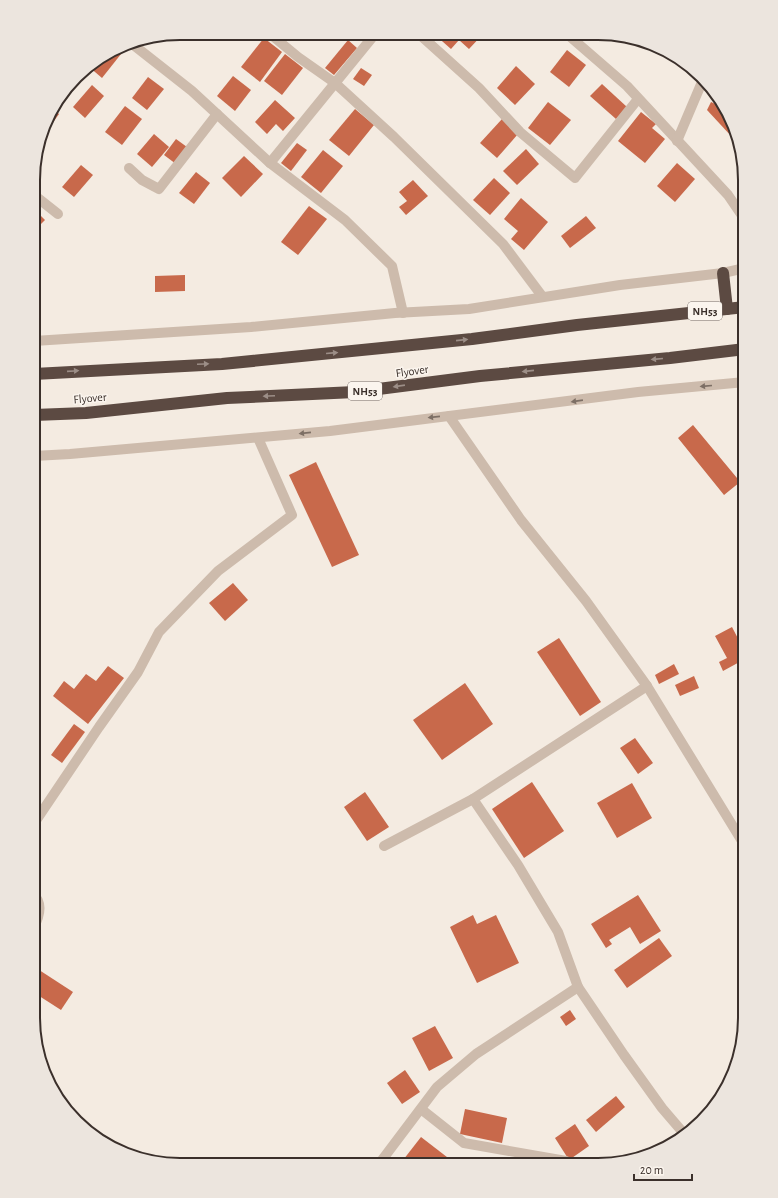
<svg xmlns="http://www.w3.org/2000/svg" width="778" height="1198" font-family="'Alegreya Sans',sans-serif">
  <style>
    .building { fill: #c8694b }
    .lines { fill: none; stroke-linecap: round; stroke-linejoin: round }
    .minor { stroke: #cdbbac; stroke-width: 10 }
    .highway { stroke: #5c4a42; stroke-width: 12 }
    .oneway { fill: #9c8e87 }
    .oneway2 { fill: #7d6f65 }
    .labels { text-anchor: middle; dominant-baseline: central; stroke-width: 3; stroke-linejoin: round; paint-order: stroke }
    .shield { fill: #fbf5ee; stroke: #756b66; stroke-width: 1 }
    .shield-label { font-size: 11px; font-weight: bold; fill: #3b302b }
    .street-label { font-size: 12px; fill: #3b302b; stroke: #fbf5ee }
    .rim { fill: none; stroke: #3b302b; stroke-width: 2 }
  </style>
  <rect width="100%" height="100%" fill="#f4ebe1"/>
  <g class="building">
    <polygon points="434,34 483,34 469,49 459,40 451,49"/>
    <polygon points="264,38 282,52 260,82 241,67"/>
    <polygon points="348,40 357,48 334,75 325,68"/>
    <polygon points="121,46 125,49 102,78 88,66"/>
    <polygon points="567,50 586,65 569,87 550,72"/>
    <polygon points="285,54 303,68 282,95 264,81"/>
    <polygon points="516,66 535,84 515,105 497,88"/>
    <polygon points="361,68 372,75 364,86 353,79"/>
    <polygon points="233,76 251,90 235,111 217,96"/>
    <polygon points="148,77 164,89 147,110 132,98"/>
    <polygon points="602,84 627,107 616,119 590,96"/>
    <polygon points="92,85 104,96 85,118 73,107"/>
    <polygon points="275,100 295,118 283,131 276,124 267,134 255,122"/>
    <polygon points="548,102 571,120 550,145 528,128"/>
    <polygon points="711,102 720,106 734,123 735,131 732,137 707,110"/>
    <polygon points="125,106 142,119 122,145 105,132"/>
    <polygon points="53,109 59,114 44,135 42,134 48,115"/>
    <polygon points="355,109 374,125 349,156 329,140"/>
    <polygon points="641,112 656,124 652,128 665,139 645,163 618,141"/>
    <polygon points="502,119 518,134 497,158 480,143"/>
    <polygon points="154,134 169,147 152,167 137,154"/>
    <polygon points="176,139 187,147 176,164 164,155"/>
    <polygon points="297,143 307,150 291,171 281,163"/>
    <polygon points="526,149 539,164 517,185 503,171"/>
    <polygon points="323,150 343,166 321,193 301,177"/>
    <polygon points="244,156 263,174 241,197 222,178"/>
    <polygon points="677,163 695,179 675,202 657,186"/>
    <polygon points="81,165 93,175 74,197 62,187"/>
    <polygon points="196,172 210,183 194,204 179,193"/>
    <polygon points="494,178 510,193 490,215 473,200"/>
    <polygon points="413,180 428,196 406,215 399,207 407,201 399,192"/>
    <polygon points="521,198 548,222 524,250 511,239 518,231 504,219"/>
    <polygon points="309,206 327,219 298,255 281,242"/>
    <polygon points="34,209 45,220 34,231"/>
    <polygon points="586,216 596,228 570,248 561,236"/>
    <polygon points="185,275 185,291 155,292 155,276"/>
    <polygon points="693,425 737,478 745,472 745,478 724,495 678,438"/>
    <polygon points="316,462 359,555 332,567 289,475"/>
    <polygon points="233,583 248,600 225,621 209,603"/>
    <polygon points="732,627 745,652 745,659 723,671 719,662 727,658 715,636"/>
    <polygon points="559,638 601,702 580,716 537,652"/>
    <polygon points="674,664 679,674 659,684 655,675"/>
    <polygon points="108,666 124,678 88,724 53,696 64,681 74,689 86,674 96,681"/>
    <polygon points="694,676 699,688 680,696 675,685"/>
    <polygon points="465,683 493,724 442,760 413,720"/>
    <polygon points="74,724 85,732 62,763 51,755"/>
    <polygon points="635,738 653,763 638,774 620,748"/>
    <polygon points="532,782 564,831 524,858 492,809"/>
    <polygon points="632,783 652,818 617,838 597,803"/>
    <polygon points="365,792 389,827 367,841 344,807"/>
    <polygon points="638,895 661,931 640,944 630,927 609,940 612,944 606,948 591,924"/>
    <polygon points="473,915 477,924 496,915 519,963 477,983 450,927"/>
    <polygon points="659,938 672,956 627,988 614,970"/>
    <polygon points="33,966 73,992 61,1010 33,992"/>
    <polygon points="570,1010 576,1019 566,1026 560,1017"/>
    <polygon points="435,1026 453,1058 429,1071 412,1038"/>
    <polygon points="405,1070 420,1092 402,1104 387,1083"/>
    <polygon points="616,1096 625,1107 596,1132 586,1120"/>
    <polygon points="465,1109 507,1118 502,1143 460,1134"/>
    <polygon points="575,1124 589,1146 569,1160 555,1138"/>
    <polygon points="421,1137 456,1164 455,1165 400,1164"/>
  </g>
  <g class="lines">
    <g class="minor">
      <polyline points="269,33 298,57 335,83 394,137 503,244 542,296"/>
      <polyline points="419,34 479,88 520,132 575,178 638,99"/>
      <polyline points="567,34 627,86 728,195 745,220"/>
      <polyline points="131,43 192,91 270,163 345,220 392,266 403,313"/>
      <polyline points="677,141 702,82"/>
      <polyline points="270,163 375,34"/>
      <polyline points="129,168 142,180 159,189 217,114"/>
      <polyline points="34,195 58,214"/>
      <polyline points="34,341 251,327 395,313 469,309 620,285 723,273 745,268"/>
      <polyline points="449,416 521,520 586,601 647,686 745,846"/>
      <polyline points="34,456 70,454 330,431 638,392 745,382"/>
      <polyline points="473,799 518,865 558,932 578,987 624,1055 662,1108 686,1136"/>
      <polyline points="33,825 99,727 138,672 159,632 218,571 292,515 258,438"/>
      <polyline points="384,846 473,799 647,686"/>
      <path d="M33 929C39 918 44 904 33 894"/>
      <polyline points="421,1109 464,1143 566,1161 569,1165"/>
      <polyline points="379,1164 437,1087 476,1054 578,987"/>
    </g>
    <g class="highway">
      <polyline points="723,273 727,309"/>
      <polyline points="34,374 222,364 472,339 577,325 745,307"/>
      <polyline points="34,415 86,413 227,398 355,392 480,376 670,358 745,349"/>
    </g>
  </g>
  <defs><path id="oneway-solid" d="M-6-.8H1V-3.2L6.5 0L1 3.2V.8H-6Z"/></defs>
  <g class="oneway">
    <use href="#oneway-solid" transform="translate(462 340) rotate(-6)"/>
    <use href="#oneway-solid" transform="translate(332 353) rotate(-5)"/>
    <use href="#oneway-solid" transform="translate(657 359) rotate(175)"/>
    <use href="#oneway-solid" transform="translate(203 364) rotate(-3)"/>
    <use href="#oneway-solid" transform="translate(73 371) rotate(-4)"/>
    <use href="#oneway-solid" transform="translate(528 371) rotate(174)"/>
    <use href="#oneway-solid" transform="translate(399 386) rotate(172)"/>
    <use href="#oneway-solid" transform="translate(269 396) rotate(177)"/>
  </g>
  <g class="oneway2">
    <use href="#oneway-solid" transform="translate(706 386) rotate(175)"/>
    <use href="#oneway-solid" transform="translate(577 401) rotate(172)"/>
    <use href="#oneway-solid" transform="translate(434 417) rotate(174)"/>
    <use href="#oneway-solid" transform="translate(305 433) rotate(174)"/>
  </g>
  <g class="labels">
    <g class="shield">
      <rect x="688" y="302" width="34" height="18" rx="3"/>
      <rect x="348" y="382" width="34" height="18" rx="3"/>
    </g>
    <g class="shield-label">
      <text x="705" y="311">NH53</text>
      <text x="365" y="391">NH53</text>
    </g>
    <g class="street-label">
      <text transform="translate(412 371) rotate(-8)">Flyover</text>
      <text transform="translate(90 398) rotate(-5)">Flyover</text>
    </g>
  </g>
  <path d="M0 0H778V1198H0ZM180 40H598A140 140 0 0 1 738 180V1018A140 140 0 0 1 598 1158H180A140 140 0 0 1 40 1018V180A140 140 0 0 1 180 40Z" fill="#ece5de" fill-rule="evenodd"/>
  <path class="rim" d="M180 40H598A140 140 0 0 1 738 180V1018A140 140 0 0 1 598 1158H180A140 140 0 0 1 40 1018V180A140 140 0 0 1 180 40Z"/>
  <path d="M634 1174v6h58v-6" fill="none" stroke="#3b302b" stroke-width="2"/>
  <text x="640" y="1174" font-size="12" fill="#3b302b" stroke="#fbf5ee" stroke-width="3" paint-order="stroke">20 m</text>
</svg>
